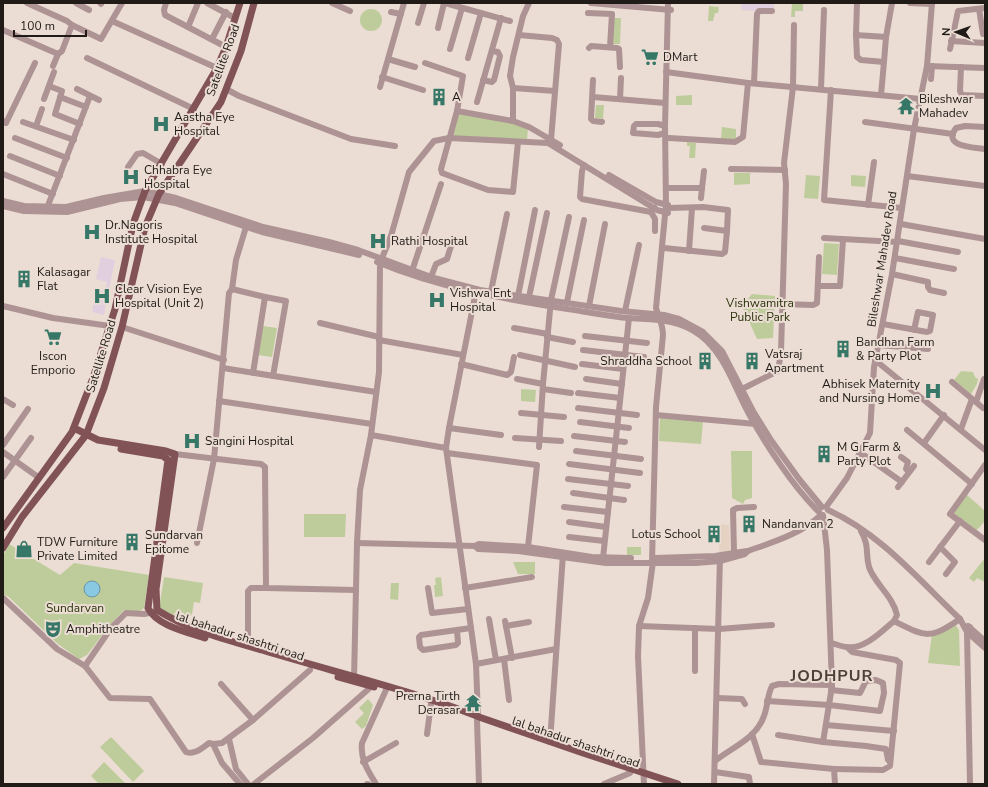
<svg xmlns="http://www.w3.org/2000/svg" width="988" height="787" font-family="'Nunito Sans',sans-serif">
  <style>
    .commercial { fill: #e1cfe0 }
    .built { fill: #e6d2c3 }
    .green { fill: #becc9c }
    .water { fill: #89c9e1; stroke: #6a95a4 }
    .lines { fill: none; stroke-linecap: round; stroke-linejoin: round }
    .minor { stroke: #ae9394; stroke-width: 6 }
    .major { stroke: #815357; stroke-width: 7 }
    .labels { text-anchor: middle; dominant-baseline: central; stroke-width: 4; stroke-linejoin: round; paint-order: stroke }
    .poi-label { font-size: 12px; fill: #201b17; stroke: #ebddd3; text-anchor: start }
    .street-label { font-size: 12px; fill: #201b17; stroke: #ebddd3 }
    .park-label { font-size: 12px; fill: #2c350c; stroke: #ebddd3 }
    .district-label { font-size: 16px; font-weight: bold; letter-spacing: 1px; fill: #4c4139; stroke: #ebddd3 }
  </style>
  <rect width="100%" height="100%" fill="#ebddd3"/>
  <g class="commercial">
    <polygon points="741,3 774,3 774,12 741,10"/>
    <polygon points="101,257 115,260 104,315 92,312 96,290 105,291 107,282 96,279"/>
  </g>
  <polygon class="built" points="720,524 729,525 730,553 719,553"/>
  <g class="green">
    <polygon points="792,3 803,3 803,11 795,11 795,17 791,17"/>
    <polygon points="709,6 719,7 718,13 715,13 713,21 708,21"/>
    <circle cx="371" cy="20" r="11"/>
    <polygon points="613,18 621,18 620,44 612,44"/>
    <polygon points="692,95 692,105 676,105 676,96"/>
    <polygon points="596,105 604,105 603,119 595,118"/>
    <polygon points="458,112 513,122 528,128 527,140 453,137"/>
    <polygon points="722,127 736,129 736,140 721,139"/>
    <polygon points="687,142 696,143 695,158 689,158 690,146 687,146"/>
    <polygon points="734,173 750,173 750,184 734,185"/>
    <polygon points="806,175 820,176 818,199 804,198"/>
    <polygon points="851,175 866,176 865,187 851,186"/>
    <polygon points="824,243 839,244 837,275 822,274"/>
    <polygon points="752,294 775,296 773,338 757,339 742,306"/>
    <polygon points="263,326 277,328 272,357 258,355"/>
    <polygon points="961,371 973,372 975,377 978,379 977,384 971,394 954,380"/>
    <polygon points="521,389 536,390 535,402 521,401"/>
    <polygon points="660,418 703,421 701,444 659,441"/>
    <polygon points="731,451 752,451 752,498 745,500 743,504 732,498"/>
    <polygon points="967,495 985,511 985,521 976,531 954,513"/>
    <polygon points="304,514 346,514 345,537 304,537"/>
    <polygon points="9,544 60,575 74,563 149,575 144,608 139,612 124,610 109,626 87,655 79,659 58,644 9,597 3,594 3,556"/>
    <rect x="627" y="547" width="14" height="8"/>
    <polygon points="985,558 985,582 977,578 974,582 969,578"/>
    <polygon points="513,562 535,562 535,574 518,574"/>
    <polygon points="164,577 203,583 200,603 194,602 192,614 187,620 185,618 184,613 176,611 174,615 159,609"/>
    <polygon points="441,577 443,596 435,597 434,585 436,585 435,578"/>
    <polygon points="391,583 399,583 398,600 390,599"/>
    <polygon points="955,624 959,630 960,666 928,663 932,634"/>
    <polygon points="368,699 373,705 366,726 362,729 355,722 364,713 359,708"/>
    <polygon points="111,737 144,771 133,782 100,747"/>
    <polygon points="104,762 126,784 99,784 91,776"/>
  </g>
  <circle class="water" cx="92" cy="589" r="8"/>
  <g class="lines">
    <g class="minor">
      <polyline points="76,3 89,10"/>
      <polyline points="100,3 101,4"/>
      <polyline points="166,3 164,10 165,15 226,47"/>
      <polyline points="207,3 235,18"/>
      <polyline points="332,3 350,11"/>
      <polyline points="445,3 510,21"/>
      <polyline points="591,3 671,10"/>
      <polyline points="910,3 932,4"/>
      <polyline points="979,9 983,34"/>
      <polyline points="391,12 401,14"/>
      <polyline points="588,13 612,14 610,47"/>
      <polyline points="112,21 217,68"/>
      <polyline points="418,23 424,3"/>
      <polyline points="72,25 101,39 122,3"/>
      <polyline points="188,27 198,3"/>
      <polyline points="438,28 444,3"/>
      <polyline points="3,30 58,54 62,51 72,25 67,21 27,3"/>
      <polyline points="519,35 552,38 557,40 559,44 551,140"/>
      <polyline points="856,35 857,3"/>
      <polyline points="886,37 892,3"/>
      <polyline points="212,39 226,12"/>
      <polyline points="951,41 985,43"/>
      <polyline points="589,48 591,46 617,48 619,49 620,67"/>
      <polyline points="450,49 462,8"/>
      <polyline points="950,49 958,11 985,8"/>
      <polyline points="87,58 194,109"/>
      <polyline points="468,58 481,13"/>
      <polyline points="388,59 415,67"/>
      <polyline points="425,63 463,76 457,111 441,169 442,173 488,190 513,192 518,142"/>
      <polyline points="53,66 58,54"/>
      <polyline points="927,66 985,68"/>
      <polyline points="961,67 960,91 962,95 985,96"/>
      <polyline points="666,72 748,83 921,99"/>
      <polyline points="382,77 423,90"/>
      <polyline points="931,79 932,66"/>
      <polyline points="483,80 492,82 494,80 500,56 498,52 492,51"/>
      <polyline points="593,80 591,119 593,121 602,122"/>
      <polyline points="754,83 757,14 759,11 772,11"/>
      <polyline points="49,86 62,91 55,114 80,124"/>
      <polyline points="380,87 404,3"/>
      <polyline points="513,88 555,91"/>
      <polyline points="77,89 99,100"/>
      <polyline points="226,89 239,96 351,139 395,146"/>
      <polyline points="821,89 824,10"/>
      <polyline points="831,90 824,200 902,208"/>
      <polyline points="881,95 884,62 861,60 857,57 856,35 886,37 884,62"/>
      <polyline points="60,97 86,107"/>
      <polyline points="593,97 665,103"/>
      <polyline points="44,99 54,72"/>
      <polyline points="620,99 621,78"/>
      <polyline points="477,102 501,18"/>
      <polyline points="457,111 513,121 529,127 560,145"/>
      <polyline points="3,121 6,123 35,63"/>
      <polyline points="513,121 513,88 510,76 513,57 523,16 529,3"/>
      <polyline points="23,122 74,140"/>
      <polyline points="865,122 953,134"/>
      <polyline points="36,126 42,109"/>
      <polyline points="665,126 658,124 636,124 634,126 633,133 658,135 665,133"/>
      <path d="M985 127 965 126 956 128C942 147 973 147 985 149"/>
      <polyline points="15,138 67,158"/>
      <polyline points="669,138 735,142 743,137 748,83"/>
      <polyline points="10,156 60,176"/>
      <polyline points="584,165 582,171 580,197 582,199 651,212 655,208"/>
      <polyline points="128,167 137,154 143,153 162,164"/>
      <polyline points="731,169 785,170"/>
      <polyline points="3,174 53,194"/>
      <polyline points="609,175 656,202 668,205"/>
      <polyline points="907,176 985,186"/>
      <polyline points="669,188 702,188 704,171"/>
      <polyline points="701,198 702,188"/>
      <polyline points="3,201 24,206 66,207 104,198 145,191 176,198 263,227 329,242 358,250 434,278 480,290 621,311 664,315 679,319 703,332 722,351 753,411 771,440 799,479 822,507"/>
      <polyline points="868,205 874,162"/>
      <polyline points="3,206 24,211 67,212 120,199 143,197 175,203 262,232 359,255"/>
      <polyline points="47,208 90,96"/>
      <polyline points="669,208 703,207 728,210 727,231 704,228"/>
      <polyline points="651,212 655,219 655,231"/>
      <polyline points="901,224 985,239"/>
      <polyline points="824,238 897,242"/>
      <polyline points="898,241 958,252"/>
      <polyline points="664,248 722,254 725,252 727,231"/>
      <polyline points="689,251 692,208"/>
      <polyline points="895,258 954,269"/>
      <path d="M377 262C447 291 512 300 586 312 599 314 614 317 628 318 654 320 677 318 700 335 725 354 734 387 749 414 766 445 794 488 819 512"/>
      <polyline points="412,271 441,184"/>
      <polyline points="892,274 928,282 928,287 930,290 944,293"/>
      <polyline points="431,277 436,264 447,259 451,246"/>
      <polyline points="818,286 840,286 843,239"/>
      <polyline points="232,289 265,297"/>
      <polyline points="476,291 449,428 446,448 476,664 478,716"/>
      <polyline points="491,291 507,214"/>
      <polyline points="518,296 535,210"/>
      <polyline points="529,297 547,213"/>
      <polyline points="567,302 584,220"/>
      <polyline points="781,304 813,305 817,303 819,257"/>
      <polyline points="3,306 53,318 110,326"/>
      <polyline points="589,306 605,224"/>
      <polyline points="625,311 639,245"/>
      <polyline points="320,323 379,337"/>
      <polyline points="883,324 927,332 930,331 933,315 918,312 914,330"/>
      <polyline points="122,327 224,360"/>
      <polyline points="514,328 548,334"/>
      <polyline points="585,336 647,343"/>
      <polyline points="547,337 573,342"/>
      <polyline points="379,340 463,355"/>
      <polyline points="878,345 928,349"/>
      <polyline points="583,350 644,357"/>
      <polyline points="520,355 575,367"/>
      <polyline points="875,360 985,450"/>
      <polyline points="461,364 507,375 511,372 514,357"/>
      <polyline points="582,364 623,369"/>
      <polyline points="223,368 376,392"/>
      <polyline points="253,373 265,297 286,301 273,376"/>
      <polyline points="517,379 543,384 551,300 569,217"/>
      <polyline points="586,379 622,384"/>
      <polyline points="952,382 983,408"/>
      <polyline points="543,389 571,393"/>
      <polyline points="742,389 778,371 781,352 786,184 784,163 793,87 794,25"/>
      <polyline points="578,393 620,398"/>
      <polyline points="3,399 13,405"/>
      <polyline points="219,401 372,424"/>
      <polyline points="976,402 984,379"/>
      <polyline points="578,408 637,415"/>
      <polyline points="521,413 564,417"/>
      <polyline points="656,415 756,424"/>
      <polyline points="580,422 629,428"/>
      <polyline points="449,428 501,435"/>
      <polyline points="961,429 972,399"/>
      <polyline points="907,430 972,484"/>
      <polyline points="371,435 446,448"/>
      <polyline points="574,436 625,442"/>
      <polyline points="515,438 561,441"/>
      <polyline points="924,443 944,415"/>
      <polyline points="3,445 28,409"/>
      <polyline points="539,447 543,384"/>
      <polyline points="576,451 641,459"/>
      <polyline points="3,452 38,477"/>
      <polyline points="447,453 537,465 528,547"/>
      <polyline points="861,453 902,482"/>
      <polyline points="901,457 908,462 906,469 909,472"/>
      <polyline points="168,458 175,454 261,464 265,467 266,588 356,590"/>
      <polyline points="569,464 640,473"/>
      <polyline points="985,465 950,514 985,540"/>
      <polyline points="3,477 31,438"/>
      <polyline points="568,479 628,486"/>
      <polyline points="898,487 914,466"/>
      <polyline points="573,493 624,500"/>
      <polyline points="564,507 608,512"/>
      <polyline points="826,507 847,478 870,433 874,367 892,274 914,129 927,66 932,3"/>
      <path d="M828 510C880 533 919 580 960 619L967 632 985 648"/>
      <polyline points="569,522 606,527"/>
      <path d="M861 531C870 547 865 553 869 567 874 583 893 596 897 615L894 621"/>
      <polyline points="569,537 604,541"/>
      <polyline points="197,543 214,459 229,293 232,289 236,260 246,227"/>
      <path d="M357 543 475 546 478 549 518 551 606 563H696L720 561 745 554 748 551C773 542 801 534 821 515"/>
      <polyline points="475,546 479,544 528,547 592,557 631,558"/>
      <polyline points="940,547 955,562 946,574"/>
      <polyline points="734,552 733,510 737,508 754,507"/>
      <polyline points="603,558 629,318"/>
      <polyline points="655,558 715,556 747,551"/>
      <path d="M652 562 656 407 663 335C663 325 659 318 656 308L666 205 665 126 668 3"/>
      <polyline points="929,562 960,521"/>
      <polyline points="428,588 432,613 468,609"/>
      <polyline points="465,588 532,577"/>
      <polyline points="3,598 57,649 85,666 111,628 126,613 144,614 154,612"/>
      <polyline points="489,619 496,660"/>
      <polyline points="505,621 512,658"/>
      <polyline points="506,626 529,622"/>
      <polyline points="639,626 719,629 772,625"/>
      <polyline points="968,626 985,641"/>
      <polyline points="695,628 695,671"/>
      <polyline points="457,630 458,643 456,645 423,650 420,647 419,637 421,635 471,628"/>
      <path d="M831 643C836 644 842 647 847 647 864 650 882 631 894 621 926 637 929 640 960 619"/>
      <polyline points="248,646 248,591 251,588 266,588"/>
      <polyline points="504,659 509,700"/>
      <polyline points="476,664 556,649"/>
      <path d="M85 666 110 698 150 699 186 752C195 755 202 748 209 743L213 744 222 763 240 784"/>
      <polyline points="354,680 357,543 360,490 371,435 379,372 380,263 391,236 409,172 434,141 449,138 548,143 657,210 668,213"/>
      <polyline points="717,698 742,699 745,704"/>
      <polyline points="767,701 829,705 880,711 884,693 883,683 876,680 866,681 860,693 831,690"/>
      <polyline points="253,720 310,670"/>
      <polyline points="477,720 479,784"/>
      <polyline points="826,725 894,731"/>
      <polyline points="427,734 431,704"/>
      <polyline points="752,734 761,762 834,769 835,784"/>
      <polyline points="778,735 823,742 832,686"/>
      <polyline points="229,739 236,769 248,784"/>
      <polyline points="550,742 563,554"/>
      <polyline points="823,742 866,746 886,749 888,760"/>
      <polyline points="213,744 222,743 253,720 221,684"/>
      <path d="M715 761C732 747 756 739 764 716 768 706 767 696 772 686L779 684 832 685 827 550 823 515"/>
      <polyline points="363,762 396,743"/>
      <polyline points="834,769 883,770 890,766 900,663 896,660 852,652 848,648"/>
      <polyline points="715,772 749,777 750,784"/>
      <polyline points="254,784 313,738 372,686"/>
      <polyline points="367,784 368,784"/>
      <path d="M376 784C368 771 360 759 362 743L386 690"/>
      <polyline points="604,784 630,773"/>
      <polyline points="644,784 638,656 639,626 648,598 653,562"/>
      <polyline points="714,784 720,557"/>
      <polyline points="970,784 967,632 970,627"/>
    </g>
    <g class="major">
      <path d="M74 428 98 440 166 451 175 454 156 589 157 610C189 630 226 640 262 650 334 672 407 689 477 716"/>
      <path d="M121 449 163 456 168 460 148 608C157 626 187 632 205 638"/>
      <polyline points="3,528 72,432 93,378 115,309 133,224 145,191 217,68 226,47 240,3"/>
      <polyline points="3,548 22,517 86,435 104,388 122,327 145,227 159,194 221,102 241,51 254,3"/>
      <polyline points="338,677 374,687"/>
      <polyline points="479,717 583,753 678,784"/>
    </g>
  </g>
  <defs>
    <g id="supermarket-bare" transform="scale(1.38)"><path d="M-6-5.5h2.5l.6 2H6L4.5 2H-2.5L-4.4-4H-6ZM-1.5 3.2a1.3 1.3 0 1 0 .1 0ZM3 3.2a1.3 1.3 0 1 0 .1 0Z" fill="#377767" stroke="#ebddd3" stroke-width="2.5" paint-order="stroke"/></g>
    <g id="building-bare" transform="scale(1.38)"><path d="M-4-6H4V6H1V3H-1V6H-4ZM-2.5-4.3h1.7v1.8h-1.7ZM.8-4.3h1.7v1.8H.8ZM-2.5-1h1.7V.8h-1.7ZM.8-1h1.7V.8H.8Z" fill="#377767" stroke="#ebddd3" stroke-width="2.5" paint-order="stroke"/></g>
    <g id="temple-bare" transform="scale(1.38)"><path d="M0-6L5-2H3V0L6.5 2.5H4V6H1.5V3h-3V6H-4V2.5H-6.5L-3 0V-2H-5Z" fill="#377767" stroke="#ebddd3" stroke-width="2.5" paint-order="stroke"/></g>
    <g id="hospital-bare" transform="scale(1.38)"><path d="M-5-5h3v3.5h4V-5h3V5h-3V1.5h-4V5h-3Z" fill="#377767" stroke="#ebddd3" stroke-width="2.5" paint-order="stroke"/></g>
    <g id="shop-bare" transform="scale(1.38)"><path d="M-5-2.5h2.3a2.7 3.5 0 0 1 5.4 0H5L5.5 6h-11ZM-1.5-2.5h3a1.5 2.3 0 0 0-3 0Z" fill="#377767" stroke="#ebddd3" stroke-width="2.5" paint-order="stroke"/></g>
    <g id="theatre-bare" transform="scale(1.38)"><path d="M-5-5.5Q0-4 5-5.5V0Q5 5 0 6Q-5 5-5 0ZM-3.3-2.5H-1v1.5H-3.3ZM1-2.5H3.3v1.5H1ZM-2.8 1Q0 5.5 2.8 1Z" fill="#377767" stroke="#ebddd3" stroke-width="2.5" paint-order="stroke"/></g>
  </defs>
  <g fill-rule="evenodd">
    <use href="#supermarket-bare" x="650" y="57"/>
    <use href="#building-bare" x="439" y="97"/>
    <use href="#temple-bare" x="906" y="106"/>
    <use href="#hospital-bare" x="161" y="124"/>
    <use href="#hospital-bare" x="131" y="177"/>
    <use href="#hospital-bare" x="92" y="232"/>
    <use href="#hospital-bare" x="378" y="241"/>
    <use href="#building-bare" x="24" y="279"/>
    <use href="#hospital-bare" x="102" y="296"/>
    <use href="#hospital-bare" x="437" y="300"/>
    <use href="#supermarket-bare" x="53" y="337"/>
    <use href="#building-bare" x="843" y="349"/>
    <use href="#building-bare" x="705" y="361"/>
    <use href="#building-bare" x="752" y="361"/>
    <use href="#hospital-bare" x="933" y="391"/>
    <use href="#hospital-bare" x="192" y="441"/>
    <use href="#building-bare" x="824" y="454"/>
    <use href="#building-bare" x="749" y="524"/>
    <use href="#building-bare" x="714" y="534"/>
    <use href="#building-bare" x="132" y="542"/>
    <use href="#shop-bare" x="24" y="549"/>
    <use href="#theatre-bare" x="53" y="629"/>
    <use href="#temple-bare" x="473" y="703"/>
  </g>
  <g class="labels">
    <g class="poi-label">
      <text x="663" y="57">DMart</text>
      <text x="452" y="97">A</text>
      <text x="919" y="99">Bileshwar<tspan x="919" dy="14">Mahadev</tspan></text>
      <text x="174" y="117">Aastha Eye<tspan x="174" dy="14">Hospital</tspan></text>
      <text x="144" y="170">Chhabra Eye<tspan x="144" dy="14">Hospital</tspan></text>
      <text x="105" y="225">Dr.Nagoris<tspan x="105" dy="14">Institute Hospital</tspan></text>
      <text x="391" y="241">Rathi Hospital</text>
      <text x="37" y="272">Kalasagar<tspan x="37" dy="14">Flat</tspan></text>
      <text x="115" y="289">Clear Vision Eye<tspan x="115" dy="14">Hospital (Unit 2)</tspan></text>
      <text x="450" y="293">Vishwa Ent<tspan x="450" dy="14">Hospital</tspan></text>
      <text x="856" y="342">Bandhan Farm<tspan x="856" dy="14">&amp; Party Plot</tspan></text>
      <text x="765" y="354">Vatsraj<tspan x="765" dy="14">Apartment</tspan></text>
      <text x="53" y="356" text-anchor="middle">Iscon<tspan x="53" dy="14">Emporio</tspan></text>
      <text x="692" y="361" text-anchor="end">Shraddha School</text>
      <text x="920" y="384" text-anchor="end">Abhisek Maternity<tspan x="920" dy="14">and Nursing Home</tspan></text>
      <text x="205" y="441">Sangini Hospital</text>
      <text x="837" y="447">M G Farm &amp;<tspan x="837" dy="14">Party Plot</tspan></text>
      <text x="762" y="524">Nandanvan 2</text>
      <text x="701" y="534" text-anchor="end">Lotus School</text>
      <text x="145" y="535">Sundarvan<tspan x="145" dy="14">Epitome</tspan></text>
      <text x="37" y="542">TDW Furniture<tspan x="37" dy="14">Private Limited</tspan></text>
      <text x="66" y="629">Amphitheatre</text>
      <text x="460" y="696" text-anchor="end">Prerna Tirth<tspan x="460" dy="14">Derasar</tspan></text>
    </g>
    <g class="street-label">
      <text transform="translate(223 60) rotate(-70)">Satellite Road</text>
      <text transform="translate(882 259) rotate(-81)">Bileshwar Mahadev Road</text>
      <text transform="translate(101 356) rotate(-73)">Satellite Road</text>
      <text transform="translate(240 636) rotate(18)">lal bahadur shashtri road</text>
      <text transform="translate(576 742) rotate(19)">lal bahadur shashtri road</text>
    </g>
    <g class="park-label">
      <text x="760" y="303">Vishwamitra<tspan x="760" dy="14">Public Park</tspan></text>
      <text x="75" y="608">Sundarvan</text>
    </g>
    <g class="district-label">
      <text x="832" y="676">JODHPUR</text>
    </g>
  </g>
  <rect width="988" height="787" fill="none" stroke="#201b17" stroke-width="8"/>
  <g transform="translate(956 32) rotate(272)" stroke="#ebddd3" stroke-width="3" paint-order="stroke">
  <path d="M0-3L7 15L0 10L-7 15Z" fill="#201b17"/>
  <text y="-6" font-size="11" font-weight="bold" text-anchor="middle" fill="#201b17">N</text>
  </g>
  <path d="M14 30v6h72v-6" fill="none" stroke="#201b17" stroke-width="2"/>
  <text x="20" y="30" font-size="12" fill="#201b17" stroke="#ebddd3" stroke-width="3" paint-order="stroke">100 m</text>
</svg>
